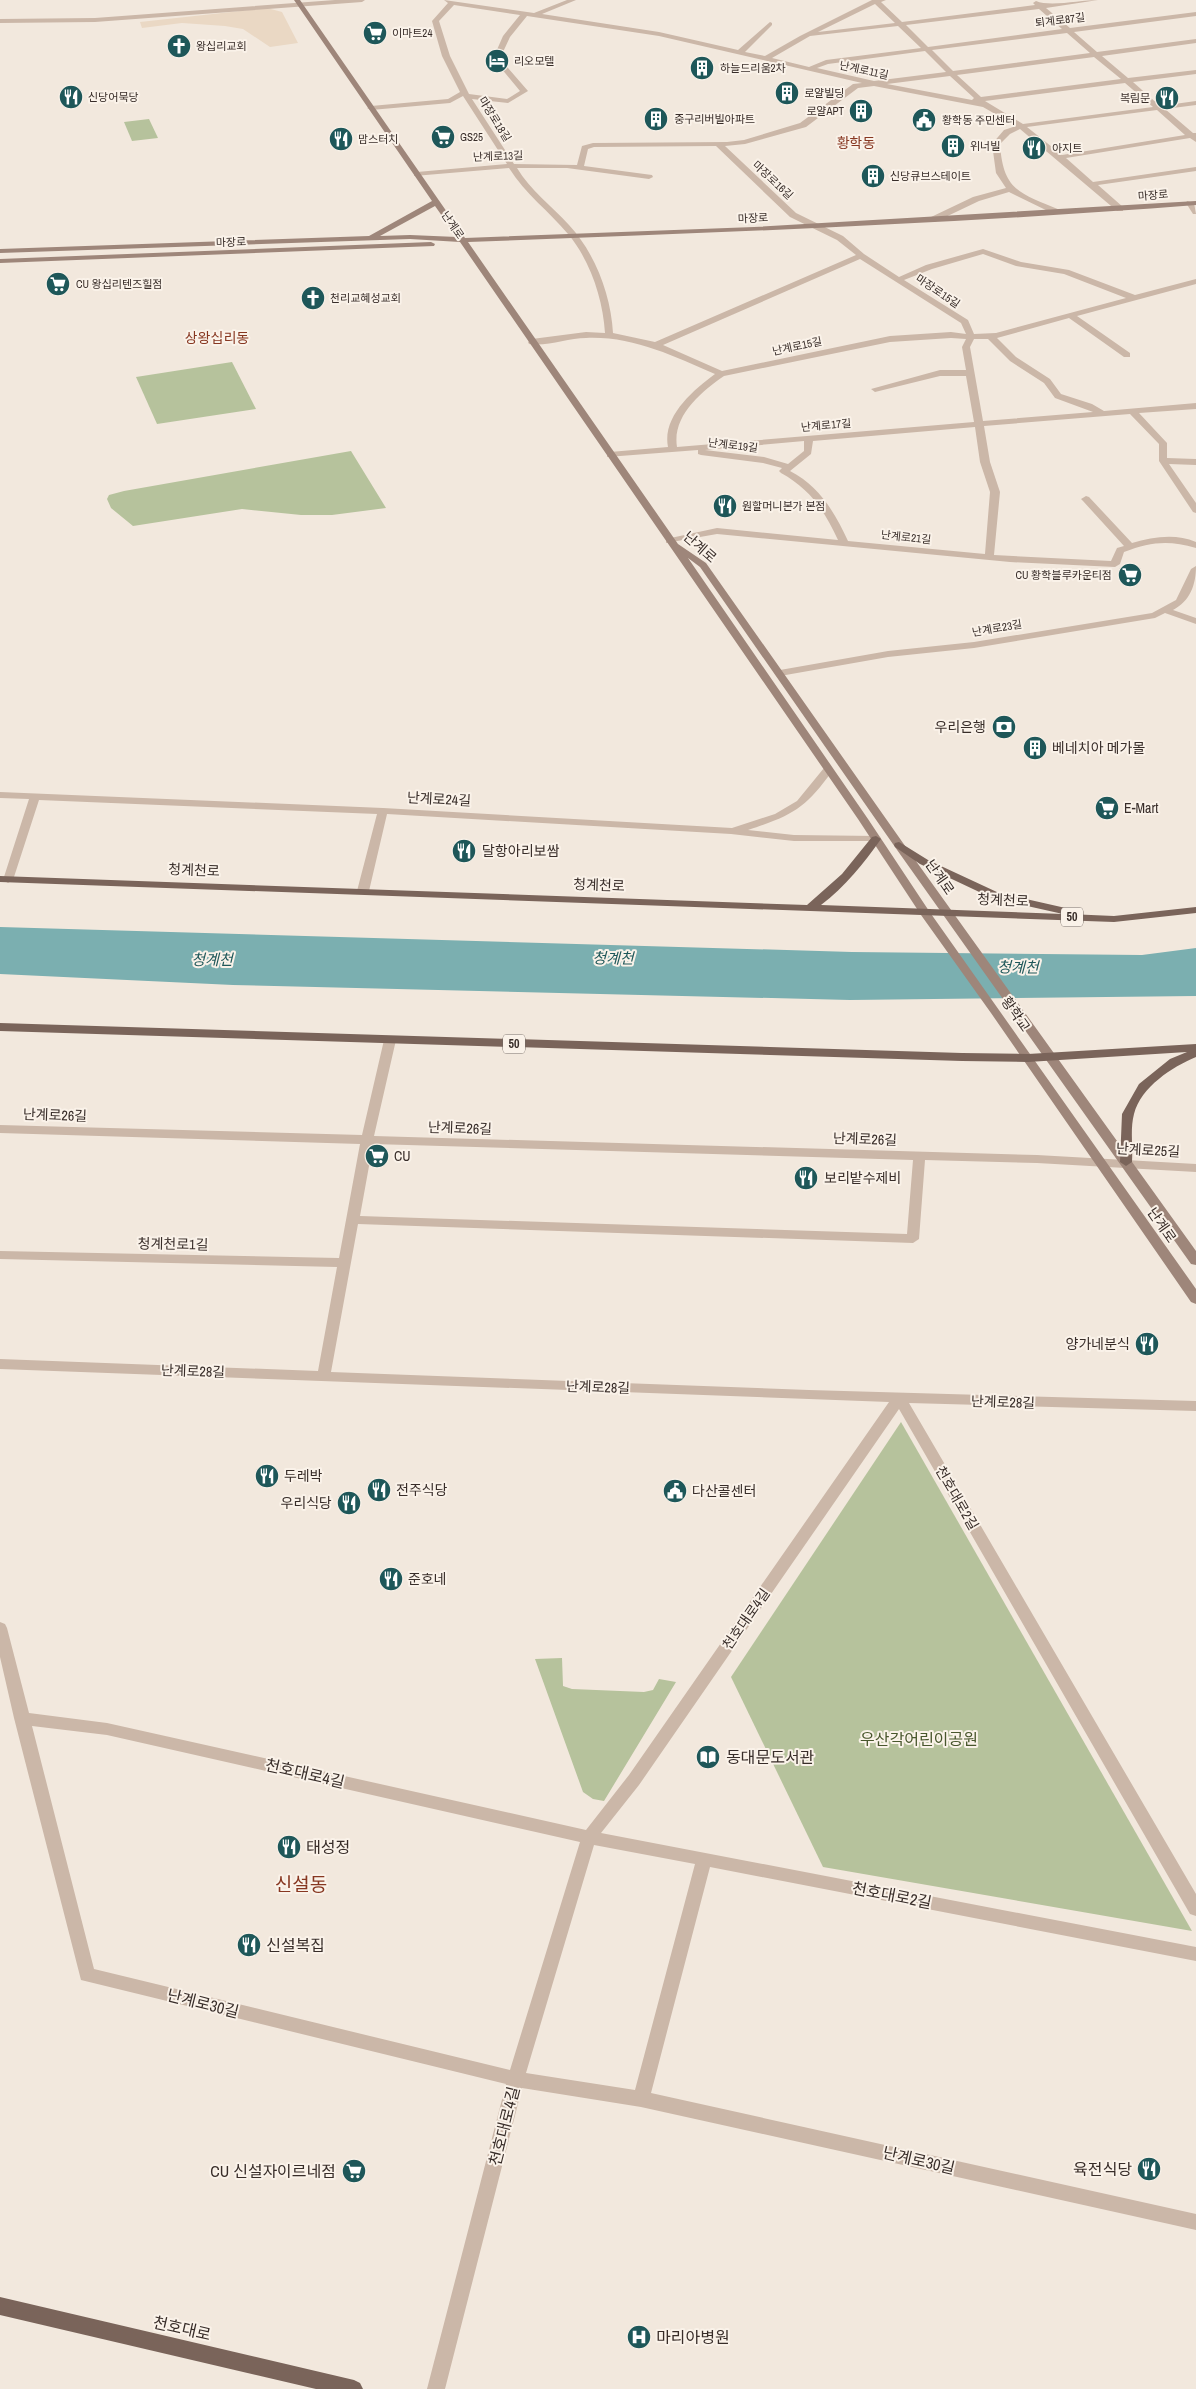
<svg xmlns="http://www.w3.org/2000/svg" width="1196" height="2389" font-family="'Archivo Narrow','Noto Sans KR',sans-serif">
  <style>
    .green { fill: #b6c29c }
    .plaza { fill: #ead8c4 }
    .water { fill: #7bafb0 }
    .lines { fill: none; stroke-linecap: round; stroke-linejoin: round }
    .minor { fill: #cbb7a8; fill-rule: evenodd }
    .secondary { fill: #9e867a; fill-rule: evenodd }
    .primary { fill: #7a645a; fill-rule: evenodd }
    .labels { text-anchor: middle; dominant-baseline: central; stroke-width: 4; stroke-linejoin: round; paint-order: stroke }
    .far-street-label { font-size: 11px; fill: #382d29; stroke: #faf2e9 }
    .far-poi-label { font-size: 11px; fill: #382d29; stroke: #faf2e9; text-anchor: start }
    .shield { fill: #faf2e9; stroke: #726863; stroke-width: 1 }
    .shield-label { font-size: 12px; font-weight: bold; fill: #382d29 }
    .far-quarter-label { font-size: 14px; fill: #873721; stroke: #faf2e9 }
    .street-label { font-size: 14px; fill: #382d29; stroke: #faf2e9 }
    .poi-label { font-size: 14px; fill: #382d29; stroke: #faf2e9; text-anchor: start }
    .water-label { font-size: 15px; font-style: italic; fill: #1e5759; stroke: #faf2e9 }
    .near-park-label { font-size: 16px; fill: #48562c; stroke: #faf2e9 }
    .near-poi-label { font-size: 16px; fill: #382d29; stroke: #faf2e9; text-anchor: start }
    .near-street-label { font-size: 16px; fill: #382d29; stroke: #faf2e9 }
    .near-quarter-label { font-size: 19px; fill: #873721; stroke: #faf2e9 }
  </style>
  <rect width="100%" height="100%" fill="#f2e8dd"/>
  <g class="green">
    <polygon points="149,119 158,138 132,141 124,122"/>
    <polygon points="232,362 256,409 157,424 136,377"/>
    <polygon points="351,451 386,508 332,515 301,515 242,509 133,526 111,508 107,499 109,495 124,491"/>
    <polygon points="901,1422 1192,1931 823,1867 731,1677"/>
    <polygon points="562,1658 563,1686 572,1689 644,1692 653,1690 659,1679 676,1682 604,1801 593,1799 583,1792 535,1659"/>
  </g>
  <polygon class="plaza" points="267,8 282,12 298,43 270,47 243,29 225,26 182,23 142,28 140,22"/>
  <polygon class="water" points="0,927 852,952 1142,955 1196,948 1196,996 850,1000 233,985 0,974"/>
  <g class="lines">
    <g class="minor">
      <polygon points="335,0 365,0 362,2 95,22 0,23 0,19 95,18"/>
      <path d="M444 0 534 13 567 0H576L542 14 659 32 738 50 770 22 772 23V25L745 52 765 56 800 36 872 0H886L881 2 902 22 1035 5 1033 3 1036 1C1050 7 1081 0 1098 0L1046 8 1070 28 1196 12V16L1074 32 1097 52 1196 39V43L1102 56 1128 78 1196 70V74L1133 82 1160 106 1196 101V105L1165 109 1193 133H1196V142L1190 138 1066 158 1093 182 1196 167V171L1098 185 1123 207V211H1117L1020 129 1010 134 1000 144C1003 192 1021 193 1060 210V214H1054L1009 192 979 201 935 222H929V218L973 197 1006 188 996 173 992 144 1004 130 1016 126 983 107 874 86 858 88 806 127 745 144 725 146 796 213 843 236 864 254 899 277 926 265 983 249 1021 262 1069 270 1135 295 1196 279V284L1077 316 1130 353V357H1124L1069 318 997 338 1016 357 1050 379 1061 394 1092 404 1104 411 1196 403V409L1139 413 1167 443V458L1196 459V465L1169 464 1196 503V513L1193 512 1159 461V444L1130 414 984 426 990 462 1000 492 994 555 1111 561 1117 548 1124 546 1083 501 1081 499 1086 496 1089 497 1132 543C1153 537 1175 533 1196 542V548C1168 540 1151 542 1124 552L1120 564 1115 567 1010 562 717 534 666 543V539L717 528 838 540C824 510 810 489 781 473L779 471 782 468 763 463 701 455 698 454V450L607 457V453L610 452 668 447C662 417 692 391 715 374 673 356 633 336 586 338 568 338 547 347 529 344L528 342 532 339 586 332 605 333C603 299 590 260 568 234 549 211 525 194 509 168L414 176V172H417L507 164 463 96 450 103 371 110 367 108 371 106 448 99 460 92 442 56 432 21 448 3ZM875 4 895 23 818 32ZM454 5 520 15 503 36 496 52 501 68 520 91 507 99 469 94 450 56 439 21ZM1039 9 1062 29 928 47 906 25ZM527 16 659 36 862 83 853 84 800 123 744 140 727 142 593 143 582 146 577 165 514 164 472 99 508 103 528 91 508 68 503 52 510 37ZM898 26 921 48 826 60 809 67 772 58 810 36ZM1067 33 1090 53 953 71 932 50ZM925 51 946 72 874 81 817 68 828 64ZM1094 57 1121 79 981 97 957 75ZM950 76 974 98 972 100 887 84ZM1125 83 1153 107 1023 124 985 101ZM1157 110 1185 135 1062 155 1027 127ZM716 146 790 217 837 240 856 255 655 342 613 333C611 295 595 253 569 225 552 206 530 190 517 168H567L649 179 653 177 652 175 584 166 588 149 594 147ZM983 254 1016 266 1064 274 1126 298 996 333 974 334 968 320 904 280 932 269ZM860 259 961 323 966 334 951 332 890 336 722 371 663 345ZM951 338 966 339 962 347 966 370H940L871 389 875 392 940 376H966L974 422 677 447C672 416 701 392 724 376L890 342ZM974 339H988L1010 361 1044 383 1055 398 1093 412 983 421 970 347ZM975 427 980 462 990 492 985 554 848 541C834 511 819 486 790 471L811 454 813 441ZM804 441V451L788 464 764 457 705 450Z"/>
      <polygon points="1187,201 1194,203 1196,214 1193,214 1186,203"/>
      <path d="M1196 566C1196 585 1190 601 1173 610L1196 618V624L1165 613 1155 618 974 648 888 657 780 676 775 673 780 670 888 651 974 642 1152 613 1176 600 1191 569Z"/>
      <path d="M828 767 833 770C805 809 793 815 748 830L794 835 876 836 880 837 881 839 880 841H794L731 834 387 814 369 891 363 894 357 891 377 814 39 800 13 880 8 883 3 880 29 799 0 798V792L383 808 732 828 775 814 797 801 824 768Z"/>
      <path d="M390 1036 396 1040 374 1136 1037 1155 1196 1164V1172L1037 1163 925 1160 919 1239 913 1243 358 1224 331 1372 809 1390 1196 1401V1411L909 1403 1196 1894V1916L1190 1914 899 1409 639 1785 601 1833 1196 1947V1961L710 1867 651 2093 1196 2214V2230L641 2107 522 2088 445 2389H427L506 2084 81 1980 14 1718 0 1657V1622L5 1624 7 1628 29 1713 107 1723 586 1830 629 1775 889 1402 0 1369V1359L318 1371 337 1267 0 1259V1251L339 1258 360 1144 0 1133V1125L362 1135 384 1040ZM373 1144 913 1160 907 1234 360 1216ZM32 1726 107 1735 580 1842 510 2070 94 1969ZM594 1845 695 1864 635 2090 526 2073Z"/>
    </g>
    <g class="secondary">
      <path d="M294 0H300L465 238 754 227 1196 201V205C954 224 711 233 468 242L678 544 706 563 903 843 1196 1251V1265L1191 1264 895 847 700 567 688 558 868 819 929 911 1196 1289V1304L1191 1302 991 1013 921 915 858 819 460 242 410 239 0 253V249L369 236 432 201ZM435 206 457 237 410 235 380 236Z"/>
      <polygon points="431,242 435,244 434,246 0,263 0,259"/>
    </g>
    <g class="primary">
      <path d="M876 836 881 839C864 863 845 887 821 905L1063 914 992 898 920 864 895 847 894 845 895 843 899 842 928 860 999 893 1070 909 1072 911 1068 914 1114 916 1196 907V913L1114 922 0 882V876L807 905 842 874 872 837Z"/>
      <path d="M0 1023 962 1053 1028 1054 1196 1044V1057C1172 1067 1141 1087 1134 1114 1130 1129 1133 1147 1132 1162L1126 1166 1120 1162 1122 1114 1139 1084 1170 1059 1187 1052 1028 1062 962 1061 0 1031Z"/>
      <polygon points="0,2297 354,2380 360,2383 363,2389 316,2389 0,2315"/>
    </g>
  </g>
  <defs>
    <g id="supermarket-disc" transform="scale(1.25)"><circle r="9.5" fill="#1e5759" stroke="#faf2e9"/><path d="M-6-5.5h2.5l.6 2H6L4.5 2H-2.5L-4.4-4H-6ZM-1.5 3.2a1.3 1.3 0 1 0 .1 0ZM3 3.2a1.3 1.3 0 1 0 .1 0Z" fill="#fff"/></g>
    <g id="church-disc" transform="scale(1.25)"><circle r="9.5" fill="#1e5759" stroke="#faf2e9"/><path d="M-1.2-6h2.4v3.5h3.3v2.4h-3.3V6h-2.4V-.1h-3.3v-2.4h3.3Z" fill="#fff"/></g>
    <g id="hotel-disc" transform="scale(1.25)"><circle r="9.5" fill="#1e5759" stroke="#faf2e9"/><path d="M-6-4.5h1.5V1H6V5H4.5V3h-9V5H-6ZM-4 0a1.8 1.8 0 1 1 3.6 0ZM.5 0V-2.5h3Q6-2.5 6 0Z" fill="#fff"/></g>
    <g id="building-disc" transform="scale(1.25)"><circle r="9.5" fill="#1e5759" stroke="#faf2e9"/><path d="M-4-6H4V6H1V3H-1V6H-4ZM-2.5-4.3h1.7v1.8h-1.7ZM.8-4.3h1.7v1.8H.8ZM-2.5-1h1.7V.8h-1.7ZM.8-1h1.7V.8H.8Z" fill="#fff"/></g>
    <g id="restaurant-disc" transform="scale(1.25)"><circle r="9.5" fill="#1e5759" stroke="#faf2e9"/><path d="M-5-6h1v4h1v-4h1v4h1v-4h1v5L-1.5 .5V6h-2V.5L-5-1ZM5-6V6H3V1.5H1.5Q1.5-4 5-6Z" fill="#fff"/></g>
    <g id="civic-disc" transform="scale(1.25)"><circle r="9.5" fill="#1e5759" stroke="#faf2e9"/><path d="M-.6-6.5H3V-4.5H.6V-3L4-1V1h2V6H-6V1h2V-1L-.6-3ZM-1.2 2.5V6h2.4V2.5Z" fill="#fff"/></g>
    <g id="bank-disc" transform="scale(1.25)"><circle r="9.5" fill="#1e5759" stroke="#faf2e9"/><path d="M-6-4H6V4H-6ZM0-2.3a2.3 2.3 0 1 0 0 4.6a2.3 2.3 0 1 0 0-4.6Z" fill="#fff"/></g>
    <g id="library-disc" transform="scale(1.25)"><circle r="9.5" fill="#1e5759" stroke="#faf2e9"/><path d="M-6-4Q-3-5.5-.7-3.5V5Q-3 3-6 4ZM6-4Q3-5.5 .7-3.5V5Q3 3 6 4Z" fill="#fff"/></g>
    <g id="hospital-disc" transform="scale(1.25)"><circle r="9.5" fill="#1e5759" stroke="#faf2e9"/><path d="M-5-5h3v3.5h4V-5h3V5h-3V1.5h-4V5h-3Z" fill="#fff"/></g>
  </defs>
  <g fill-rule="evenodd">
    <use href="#supermarket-disc" x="375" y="33"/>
    <use href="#church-disc" x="179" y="46"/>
    <use href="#hotel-disc" x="497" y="61"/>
    <use href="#building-disc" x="702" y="68"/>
    <use href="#building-disc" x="787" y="93"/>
    <use href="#restaurant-disc" x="71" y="97"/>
    <use href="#restaurant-disc" x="1167" y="98"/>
    <use href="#building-disc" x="861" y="111"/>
    <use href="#building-disc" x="656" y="119"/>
    <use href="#civic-disc" x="924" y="120"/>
    <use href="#supermarket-disc" x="443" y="137"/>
    <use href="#restaurant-disc" x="341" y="139"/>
    <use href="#building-disc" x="953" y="146"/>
    <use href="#restaurant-disc" x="1034" y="148"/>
    <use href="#building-disc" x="873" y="176"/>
    <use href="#supermarket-disc" x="58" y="284"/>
    <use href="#church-disc" x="313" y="298"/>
    <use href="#restaurant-disc" x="725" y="506"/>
    <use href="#supermarket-disc" x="1130" y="575"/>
    <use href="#bank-disc" x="1004" y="727"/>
    <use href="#building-disc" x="1035" y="748"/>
    <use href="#supermarket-disc" x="1107" y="808"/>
    <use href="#restaurant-disc" x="464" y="851"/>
    <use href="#supermarket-disc" x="377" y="1156"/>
    <use href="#restaurant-disc" x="806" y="1178"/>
    <use href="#restaurant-disc" x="1147" y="1344"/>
    <use href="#restaurant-disc" x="267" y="1476"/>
    <use href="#restaurant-disc" x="379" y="1490"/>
    <use href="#civic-disc" x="675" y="1491"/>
    <use href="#restaurant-disc" x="349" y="1503"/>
    <use href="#restaurant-disc" x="391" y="1579"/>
    <use href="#library-disc" x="708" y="1757"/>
    <use href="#restaurant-disc" x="289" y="1847"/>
    <use href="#restaurant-disc" x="249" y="1945"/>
    <use href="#restaurant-disc" x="1149" y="2169"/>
    <use href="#supermarket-disc" x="354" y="2171"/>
    <use href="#hospital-disc" x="639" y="2337"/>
  </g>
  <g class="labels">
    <g class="far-street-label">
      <text transform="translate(1060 20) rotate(-7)">퇴계로87길</text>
      <text transform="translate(864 70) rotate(12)">난계로11길</text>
      <text transform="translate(495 119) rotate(58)">마장로18길</text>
      <text transform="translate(498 156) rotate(-2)">난계로13길</text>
      <text transform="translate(773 180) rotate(43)">마장로16길</text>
      <text transform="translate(1153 195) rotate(-5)">마장로</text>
      <text transform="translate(753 218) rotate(-3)">마장로</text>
      <text transform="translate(453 225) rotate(55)">난계로</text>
      <text transform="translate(231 242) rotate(-2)">마장로</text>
      <text transform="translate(938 291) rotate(34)">마장로15길</text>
      <text transform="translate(797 346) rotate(-12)">난계로15길</text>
      <text transform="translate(826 425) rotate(-5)">난계로17길</text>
      <text transform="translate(733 445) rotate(7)">난계로19길</text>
      <text transform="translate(906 537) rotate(6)">난계로21길</text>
      <text transform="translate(997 628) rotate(-10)">난계로23길</text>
    </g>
    <g class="far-poi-label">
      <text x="392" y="33">이마트24</text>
      <text x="196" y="46">왕십리교회</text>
      <text x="514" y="61">리오모텔</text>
      <text x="720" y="68">하늘드리움2차</text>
      <text x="804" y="93">로얄빌딩</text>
      <text x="88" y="97">신당어묵당</text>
      <text x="1150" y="98" text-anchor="end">복림문</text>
      <text x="844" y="111" text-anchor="end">로얄APT</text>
      <text x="674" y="119">중구리버빌아파트</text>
      <text x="942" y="120">황학동 주민센터</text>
      <text x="460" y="137">GS25</text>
      <text x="358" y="139">맘스터치</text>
      <text x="970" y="146">위너빌</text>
      <text x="1052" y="148">아지트</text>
      <text x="890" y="176">신당큐브스테이트</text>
      <text x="76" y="284">CU 왕십리텐즈힐점</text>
      <text x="330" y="298">천리교혜성교회</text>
      <text x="742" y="506">원할머니본가 본점</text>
      <text x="1112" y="575" text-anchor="end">CU 황학블루카운티점</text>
    </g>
    <g class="shield">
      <rect x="1061" y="907.5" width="22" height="19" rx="4"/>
      <rect x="503" y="1034.5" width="22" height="19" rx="4"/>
    </g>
    <g class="shield-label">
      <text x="1072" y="917">50</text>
      <text x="514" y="1044">50</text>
    </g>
    <g class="far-quarter-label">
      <text x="856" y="143">황학동</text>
      <text x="217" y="338">상왕십리동</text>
    </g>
    <g class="street-label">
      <text transform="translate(700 547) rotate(41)">난계로</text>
      <text transform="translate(439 799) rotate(3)">난계로24길</text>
      <text transform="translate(194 870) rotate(2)">청계천로</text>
      <text transform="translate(940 877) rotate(55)">난계로</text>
      <text transform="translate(599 885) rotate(2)">청계천로</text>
      <text transform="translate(1003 900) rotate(2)">청계천로</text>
      <text transform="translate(1016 1014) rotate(55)">황학교</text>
      <text transform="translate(55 1115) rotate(2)">난계로26길</text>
      <text transform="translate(460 1128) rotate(2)">난계로26길</text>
      <text transform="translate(865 1139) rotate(2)">난계로26길</text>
      <text transform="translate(1148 1150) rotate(3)">난계로25길</text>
      <text transform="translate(1162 1225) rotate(55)">난계로</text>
      <text transform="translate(173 1244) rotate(1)">청계천로1길</text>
      <text transform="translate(193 1371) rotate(2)">난계로28길</text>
      <text transform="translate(598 1387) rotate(2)">난계로28길</text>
      <text transform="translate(1003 1402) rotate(2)">난계로28길</text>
      <text transform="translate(957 1498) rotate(60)">천호대로2길</text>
      <text transform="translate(746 1619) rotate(-55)">천호대로4길</text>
    </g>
    <g class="poi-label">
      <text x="986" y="727" text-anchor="end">우리은행</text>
      <text x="1052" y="748">베네치아 메가몰</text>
      <text x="1124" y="808">E-Mart</text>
      <text x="482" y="851">달항아리보쌈</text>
      <text x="394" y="1156">CU</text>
      <text x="824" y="1178">보리밭수제비</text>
      <text x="1130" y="1344" text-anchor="end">양가네분식</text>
      <text x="284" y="1476">두레박</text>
      <text x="396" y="1490">전주식당</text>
      <text x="692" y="1491">다산콜센터</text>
      <text x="332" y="1503" text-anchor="end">우리식당</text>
      <text x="408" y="1579">준호네</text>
    </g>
    <g class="water-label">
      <text transform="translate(613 958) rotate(1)">청계천</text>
      <text x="212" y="959">청계천</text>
      <text transform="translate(1018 967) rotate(1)">청계천</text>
    </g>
    <g class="near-park-label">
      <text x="919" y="1739">우산각어린이공원</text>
    </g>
    <g class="near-poi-label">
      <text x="726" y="1757">동대문도서관</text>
      <text x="306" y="1847">태성정</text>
      <text x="266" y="1945">신설복집</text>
      <text x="1132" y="2169" text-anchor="end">육전식당</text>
      <text x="336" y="2171" text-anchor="end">CU 신설자이르네점</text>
      <text x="656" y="2337">마리아병원</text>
    </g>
    <g class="near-street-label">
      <text transform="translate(305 1773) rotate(13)">천호대로4길</text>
      <text transform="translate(892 1895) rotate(11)">천호대로2길</text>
      <text transform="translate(203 2003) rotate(14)">난계로30길</text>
      <text transform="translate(504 2126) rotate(-76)">천호대로4길</text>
      <text transform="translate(919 2160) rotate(13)">난계로30길</text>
      <text transform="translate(182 2328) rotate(13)">천호대로</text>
    </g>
    <g class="near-quarter-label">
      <text x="301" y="1884">신설동</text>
    </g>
  </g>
</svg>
